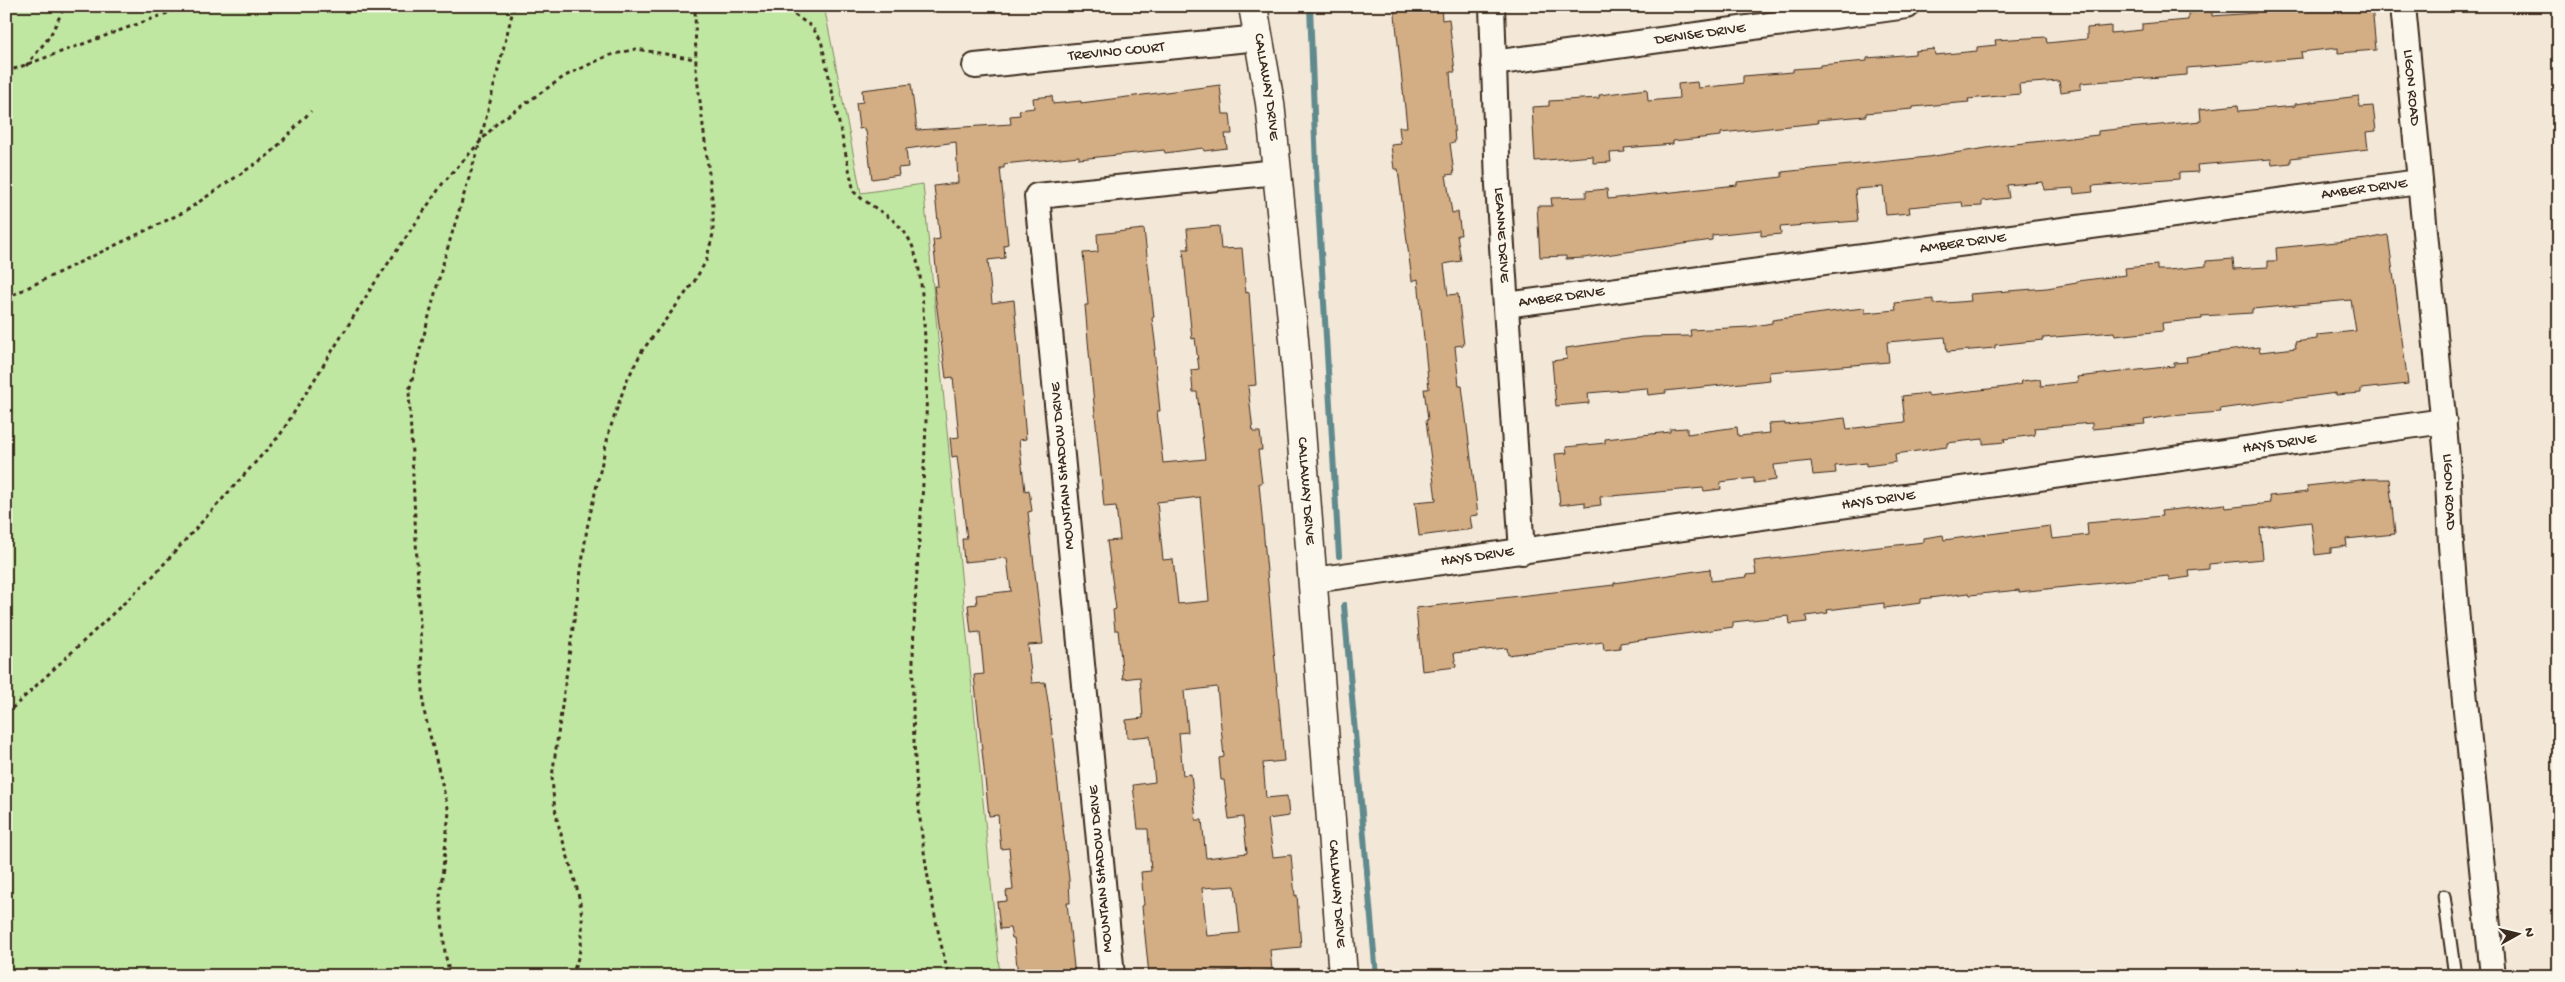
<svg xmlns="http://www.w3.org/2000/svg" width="2565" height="982" font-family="'Gochi Hand',sans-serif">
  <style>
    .green { fill: #c0e7a2; stroke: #7e8860 }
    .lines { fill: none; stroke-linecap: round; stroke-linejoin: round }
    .stream { stroke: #618a8d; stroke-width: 6 }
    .building { fill: #d3ad84; stroke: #3b2a1e; fill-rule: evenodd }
    .service-casing { stroke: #3b2a1e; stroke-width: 15 }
    .minor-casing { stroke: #3b2a1e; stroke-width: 28 }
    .tertiary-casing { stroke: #3b2a1e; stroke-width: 31 }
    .path { stroke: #3b2a1e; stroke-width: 3; stroke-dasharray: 4 4; stroke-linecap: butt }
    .service { stroke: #fbf7ec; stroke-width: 11 }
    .minor { stroke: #fbf7ec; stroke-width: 24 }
    .tertiary { stroke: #fbf7ec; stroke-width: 28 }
    .labels { text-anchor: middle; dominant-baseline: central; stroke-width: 5; stroke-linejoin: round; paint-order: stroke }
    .street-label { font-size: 15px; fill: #3b2a1e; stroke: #fbf7ec }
  </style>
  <rect width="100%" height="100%" fill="#f3e8d7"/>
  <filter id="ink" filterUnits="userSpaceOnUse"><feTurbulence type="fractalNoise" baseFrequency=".02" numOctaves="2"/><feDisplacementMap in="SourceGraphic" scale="10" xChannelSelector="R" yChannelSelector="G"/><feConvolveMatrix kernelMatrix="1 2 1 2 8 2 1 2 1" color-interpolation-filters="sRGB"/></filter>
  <g filter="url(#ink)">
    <polygon class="green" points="6,6 824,6 861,193 923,184 1000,976 6,976"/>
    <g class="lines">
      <g class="stream">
        <polyline points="1310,6 1316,168 1339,556"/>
        <polyline points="1344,605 1376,976"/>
      </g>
    </g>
    <g class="building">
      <polygon points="1394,6 1441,6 1442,20 1449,19 1455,72 1450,72 1455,142 1450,143 1454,174 1446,175 1452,213 1458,212 1461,235 1457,235 1461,261 1444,264 1448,295 1458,294 1464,345 1455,346 1459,386 1462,386 1478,515 1470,516 1472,529 1419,536 1415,502 1436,500 1426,420 1428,420 1424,389 1429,389 1418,279 1412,281 1398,169 1394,169 1391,145 1401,144 1399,127 1407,127"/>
      <polygon points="2266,6 2372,6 2376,50 2338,53 2338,48 2301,52 2302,58 2187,68 2187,75 2081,83 2081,89 2061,92 2059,81 2019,84 2020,94 1968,99 1969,102 1913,107 1913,109 1866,113 1866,116 1817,120 1818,123 1721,133 1721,136 1673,141 1673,144 1624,148 1625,152 1610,153 1611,162 1593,163 1593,156 1535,161 1532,107 1549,106 1549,101 1599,98 1599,95 1647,89 1648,101 1679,98 1678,84 1697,82 1698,88 1737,84 1743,83 1743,76 1793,72 1793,69 1820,67 1820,65 1867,61 1867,58 1915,54 1915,51 1934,49 1935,55 1977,51 1977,47 1996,45 1995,40 2046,37 2047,43 2087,39 2087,28 2111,26 2111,33 2142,30 2142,24 2188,20 2188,13 2212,11 2212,16 2256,13 2256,7"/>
      <polygon points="911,84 917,130 1011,124 1010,116 1020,115 1019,110 1034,108 1033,98 1052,96 1053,104 1081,101 1081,103 1220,85 1223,114 1230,114 1232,134 1225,134 1227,148 1204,151 1203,148 1165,153 1164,150 1079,159 1079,156 1004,164 1004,168 1000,168 1008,244 1004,245 1005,258 988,260 992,303 1014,300 1026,439 1019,440 1025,491 1029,490 1032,511 1028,512 1043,644 1028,645 1032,683 1045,682 1049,708 1069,879 1070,903 1067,903 1075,976 1018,976 1014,938 1012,938 1010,928 1000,929 997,902 1007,901 1006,891 1013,890 1009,848 1001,849 998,815 989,816 974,675 984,674 980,632 971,633 968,605 977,604 976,595 1011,591 1007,558 964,562 962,539 967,539 957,456 952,457 950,438 959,437 953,377 946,378 934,286 938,286 933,240 940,239 934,186 958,183 956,142 906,149 908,167 898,168 899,175 872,179 866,131 864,131 864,128 859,129 856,103 863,102 862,90"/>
      <polygon points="2359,96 2360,107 2373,106 2376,131 2366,132 2368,149 2291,158 2291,163 2272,165 2271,159 2197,165 2198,172 2179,173 2179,179 2092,186 2093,192 2074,194 2073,188 2044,190 2043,182 2007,185 2009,198 1982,201 1982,206 1963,207 1962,202 1909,207 1910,213 1886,215 1883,187 1855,189 1858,221 1780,227 1781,234 1761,236 1761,230 1712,235 1712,240 1584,258 1566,259 1566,256 1540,257 1537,206 1552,206 1551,198 1586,197 1586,191 1607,189 1608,199 1737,185 1737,182 1782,177 1782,172 1928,157 2006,145 2098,135 2098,131 2201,121 2200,109 2238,105 2239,111 2295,106 2295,104"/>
      <path d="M1219 226 1221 249 1242 248 1246 293 1249 292 1256 385 1248 386 1253 432H1260L1262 450H1258L1262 483H1259L1284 761 1263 763 1266 798 1287 796 1289 816 1268 819 1273 857 1291 855 1295 896 1297 895 1301 947 1270 950 1272 970 1250 973V969L1210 972V976H1166V974L1149 975 1142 906 1144 905 1141 872 1151 871 1148 829H1138L1133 785 1155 782 1150 736 1127 738 1126 720 1143 718 1140 677 1123 679 1118 630H1115L1113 610 1116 609 1107 541 1120 540 1116 506 1104 507 1089 352 1085 305H1088L1083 253 1098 252 1097 234 1144 229 1154 317 1152 318 1156 349H1154L1160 411H1157L1163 463 1205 459 1197 392H1193L1191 370 1199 369 1195 338 1192 339 1183 249H1189L1187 229ZM1200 497 1209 601 1178 604 1173 559 1163 560 1157 502ZM1217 687 1224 757 1219 758 1221 780H1224L1229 819 1243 817 1247 853 1206 858 1202 820H1196L1191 774 1183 775 1179 733 1188 732 1184 691ZM1235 886 1240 933 1207 936 1202 888Z"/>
      <polygon points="2388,235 2408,384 2361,389 2361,393 2336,395 2336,393 2219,409 2220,412 2170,416 2144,420 2145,424 2092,429 2092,423 2034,428 2035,435 2004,439 2005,442 1983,444 1983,439 1947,443 1947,447 1895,454 1896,462 1866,466 1866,463 1835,466 1836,473 1813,475 1811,461 1774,465 1776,480 1754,483 1754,478 1720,482 1721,489 1704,491 1703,488 1600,497 1601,505 1585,507 1585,502 1560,505 1555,454 1567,453 1566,447 1605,443 1605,439 1670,432 1670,429 1687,428 1687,434 1737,427 1738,436 1770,433 1769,424 1785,423 1785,425 1845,418 1847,429 1905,422 1902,396 1928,393 1928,396 2006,387 2022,384 2021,381 2040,379 2041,386 2078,382 2077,377 2174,366 2174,363 2187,362 2186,357 2225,351 2259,347 2260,352 2296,348 2295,342 2317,339 2317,335 2356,331 2351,300 2252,309 2252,313 2202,316 2202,319 2162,323 2163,331 2115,336 2114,332 2043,338 2043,340 1995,345 1995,348 1947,352 1945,337 1887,342 1889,362 1769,372 1770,380 1665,391 1666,393 1648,395 1647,388 1588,393 1589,403 1556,406 1552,361 1567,359 1566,348 1642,337 1691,336 1690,330 1749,327 1772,323 1772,320 1845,310 1865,308 1865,313 1896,310 1895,303 1933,299 1933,304 1971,301 1970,294 2047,288 2077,283 2077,281 2126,275 2125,268 2157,265 2157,270 2168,270 2206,266 2206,261 2233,259 2234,269 2268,267 2268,261 2277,261 2276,248 2367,239"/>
      <polygon points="2368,479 2389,479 2395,534 2346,539 2347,546 2331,548 2331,553 2315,555 2311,522 2260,528 2263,559 2209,564 2209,569 2189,571 2190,577 2169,580 2168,576 2019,592 2019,590 1970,595 1969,593 1921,599 1921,603 1884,608 1884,603 1827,610 1828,613 1806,616 1807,622 1790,624 1789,616 1733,622 1733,627 1620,643 1620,648 1604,650 1603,642 1508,655 1507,648 1454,653 1456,667 1422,671 1416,608 1614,585 1614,583 1710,569 1711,581 1747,577 1746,575 1756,574 1754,561 1924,542 1924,538 1943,535 1944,540 2050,526 2052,539 2088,535 2087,523 2162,516 2161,511 2225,504 2226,508 2270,503 2269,496 2308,492 2307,486"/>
    </g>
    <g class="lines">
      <g class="service-casing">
        <polyline id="service" points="2444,896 2455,976"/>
      </g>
      <g class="minor-casing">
        <g id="minor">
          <path id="s1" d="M1492 6 1498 185 1522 552"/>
          <path id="s2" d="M2403 6 2447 458 2451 545 2458 632 2493 976"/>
          <path id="s3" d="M1493 63 1907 6"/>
          <path id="s4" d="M975 66 1259 38"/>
          <path id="s5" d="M1506 305 2419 182"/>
          <path id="s6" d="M1314 580 2444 421"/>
          <polyline points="1112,976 1037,196 1277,172"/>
        </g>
      </g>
      <g class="tertiary-casing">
        <g id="tertiary">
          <path id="s7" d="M1253 6 1270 103 1294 339 1343 976"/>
        </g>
      </g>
      <g class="path">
        <path d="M781 6 811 26 821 40 854 192C873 210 898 216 911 243 922 267 922 298 924 324 932 426 918 525 914 627 909 743 919 864 949 976"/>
        <polyline points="26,66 50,36 65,6"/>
        <polyline points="6,72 187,6"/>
        <polyline points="6,298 184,212 270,154 311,111"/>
        <polyline points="6,714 154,575 280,435 372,287 443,183 497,123 565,76 607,56 636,49 695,59"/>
        <polyline points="450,976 445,953 440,896 449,812 424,711 409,391 444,260 480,142 514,6"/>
        <path d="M571 976C600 916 565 866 555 808 553 798 553 787 552 777L587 528 609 432 626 382 642 351 694 282 706 261 713 234V206L696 69 695 6"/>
      </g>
      <use href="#service" class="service"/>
      <use href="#minor" class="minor"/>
      <use href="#tertiary" class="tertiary"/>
    </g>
  </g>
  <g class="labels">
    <g class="street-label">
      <text stroke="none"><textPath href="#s3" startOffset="209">DENISE DRIVE</textPath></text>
      <text stroke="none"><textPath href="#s4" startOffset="142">TREVINO COURT</textPath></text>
      <text stroke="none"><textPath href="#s7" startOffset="82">CALLAWAY DRIVE</textPath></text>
      <text stroke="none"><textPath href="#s2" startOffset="82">LIGON ROAD</textPath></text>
      <text stroke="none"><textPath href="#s5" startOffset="866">AMBER DRIVE</textPath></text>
      <text stroke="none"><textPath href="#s1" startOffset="229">LEANNE DRIVE</textPath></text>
      <text stroke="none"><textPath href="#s5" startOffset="461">AMBER DRIVE</textPath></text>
      <text stroke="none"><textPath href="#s5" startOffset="56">AMBER DRIVE</textPath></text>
      <text stroke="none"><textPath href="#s6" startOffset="975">HAYS DRIVE</textPath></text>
      <text transform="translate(1063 466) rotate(-95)">MOUNTAIN SHADOW DRIVE</text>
      <text stroke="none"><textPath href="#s7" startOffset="488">CALLAWAY DRIVE</textPath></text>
      <text stroke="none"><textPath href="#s2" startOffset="488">LIGON ROAD</textPath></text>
      <text stroke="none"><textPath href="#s6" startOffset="570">HAYS DRIVE</textPath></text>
      <text stroke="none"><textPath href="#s6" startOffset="165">HAYS DRIVE</textPath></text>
      <text transform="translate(1101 869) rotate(-95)">MOUNTAIN SHADOW DRIVE</text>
      <text stroke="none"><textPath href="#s7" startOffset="892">CALLAWAY DRIVE</textPath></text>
    </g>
  </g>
  <rect width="2565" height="982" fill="none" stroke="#fbf7ec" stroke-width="25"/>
  <rect x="12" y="12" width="2540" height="957" fill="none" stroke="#3b2a1e" stroke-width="2" filter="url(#ink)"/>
  <g transform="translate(2518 934) rotate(82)" stroke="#fbf7ec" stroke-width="4" paint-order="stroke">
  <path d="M0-4L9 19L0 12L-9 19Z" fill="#3b2a1e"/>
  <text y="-8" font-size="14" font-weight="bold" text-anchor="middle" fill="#3b2a1e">N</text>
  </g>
</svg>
